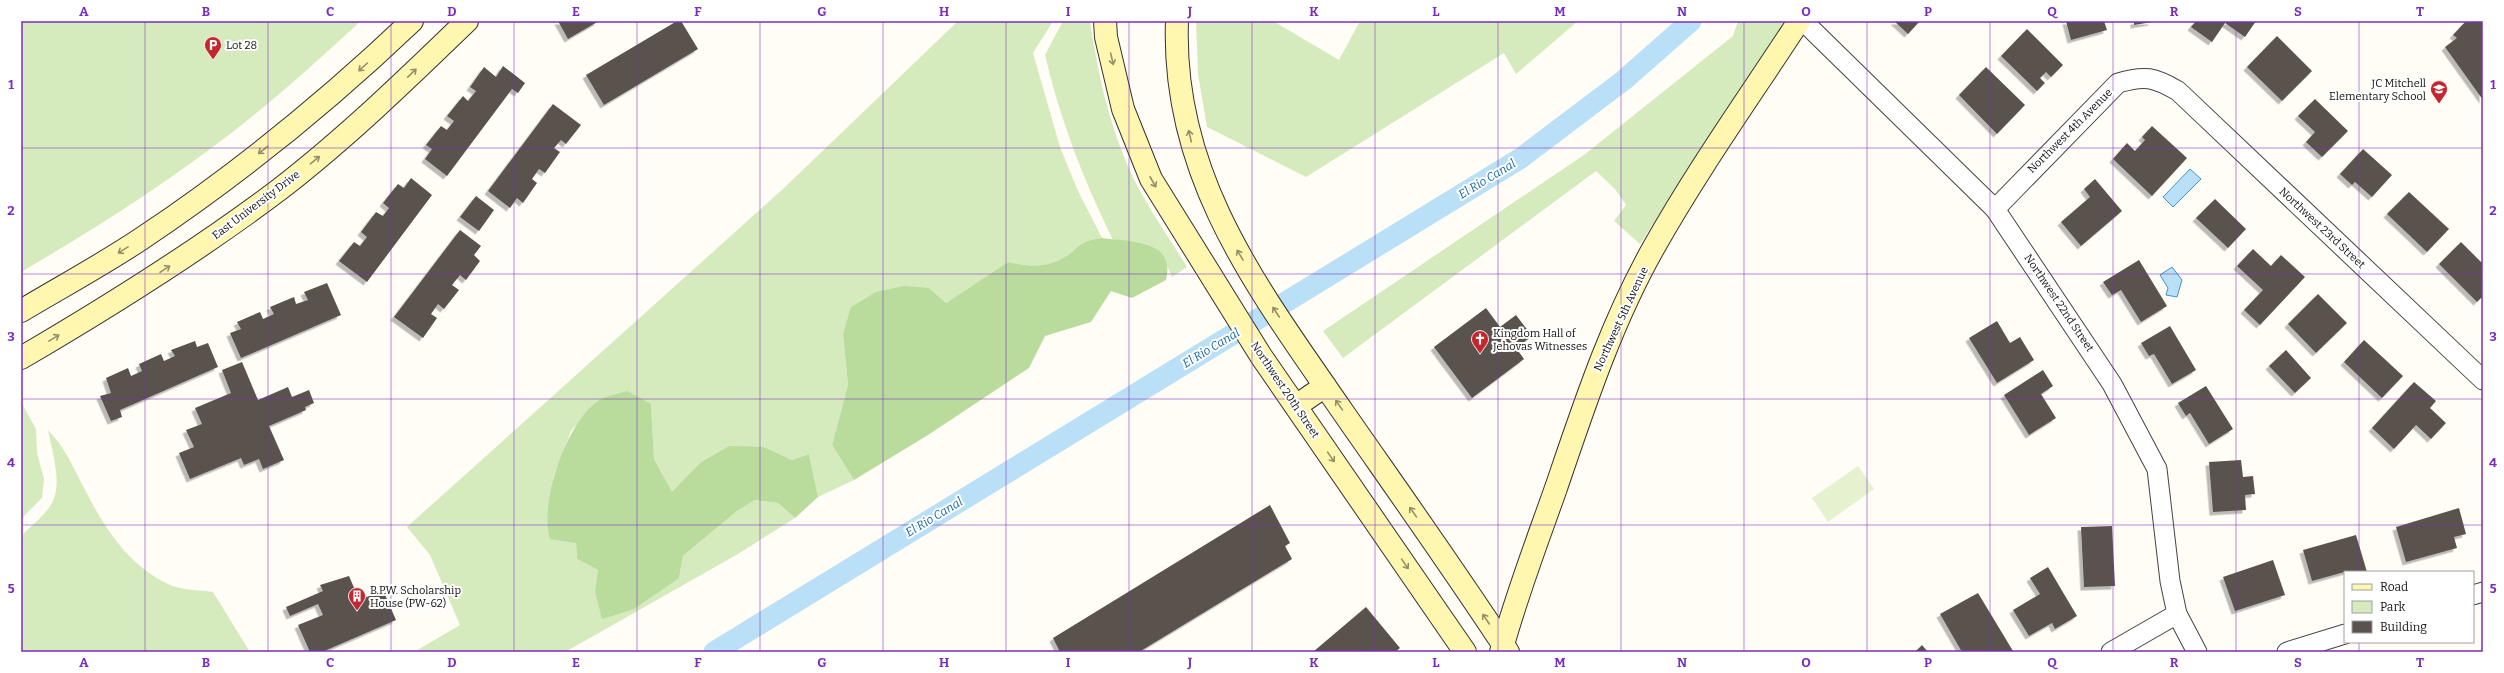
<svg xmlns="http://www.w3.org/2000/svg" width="2504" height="673" font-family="Bitter,serif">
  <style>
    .green { fill: #d5ebbd }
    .forest { fill: #b9dc9c }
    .pitch { fill: #e6f2cf }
    .water { fill: #b9e0f7; stroke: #3f96cf }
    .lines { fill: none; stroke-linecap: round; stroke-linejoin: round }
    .canal { stroke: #b9e0f7; stroke-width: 21 }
    .building { fill: #5a524d; filter: url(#shadow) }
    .street-casing { stroke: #444; stroke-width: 21 }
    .secondary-casing { stroke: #333; stroke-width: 24 }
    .street { stroke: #fff; stroke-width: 19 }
    .secondary { stroke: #fff6b0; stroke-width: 22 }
    .oneway { stroke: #948f68 }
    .grid { fill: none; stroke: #7b2cbf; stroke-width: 1; stroke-opacity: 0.55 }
    .labels { text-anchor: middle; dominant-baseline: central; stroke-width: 4; stroke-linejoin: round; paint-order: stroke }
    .poi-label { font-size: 11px; fill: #111; stroke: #fff; text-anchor: start }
    .street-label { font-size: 11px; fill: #111; stroke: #fff }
    .water-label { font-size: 12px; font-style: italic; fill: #1768a6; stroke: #fff }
    .neatline { fill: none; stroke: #7b2cbf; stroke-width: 1.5 }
    .grid-label { font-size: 13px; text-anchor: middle; font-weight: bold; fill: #7b2cbf }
  </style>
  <defs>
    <filter id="shadow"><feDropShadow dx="-3.5" dy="3.5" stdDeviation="0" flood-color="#0004"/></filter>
  </defs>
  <rect width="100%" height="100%" fill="#fffdf5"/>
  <g class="green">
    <path d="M21 21H361C318 60 276 99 230 134 164 185 93 230 21 272Z"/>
    <path d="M958 21H1053L1033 53 1060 147 1078 191 1102 238C1075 241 1079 251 1059 260 1042 268 1026 266 1008 262L946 303 929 288 843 334 848 385 832 445 854 480 818 497 809 454 792 460 764 447 700 463 672 493 654 459 651 404 598 401 571 431 553 478 576 543 577 559 598 570 595 591 679 578 683 556 737 511 755 500 778 503 795 518 738 554 565 652H414L460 625 430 555 407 527 784 188Z"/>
    <path d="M1063 21H1090C1099 81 1113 144 1144 198 1157 221 1173 244 1187 267L1172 277C1157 240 1151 244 1113 240 1084 181 1060 120 1045 55Z"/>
    <polygon points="1196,21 1273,21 1339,60 1360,21 1578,21 1516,74 1504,53 1306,177 1207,127 1198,74"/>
    <polygon points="1738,21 1787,21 1640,244 1614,221 1626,205 1615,189 1596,171 1343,358 1323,331 1584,155 1733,36"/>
    <polygon points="21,402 36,429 37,453 44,479 42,498 21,519"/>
    <path d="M48 430C64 446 72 465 82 484 102 524 126 564 168 584 180 590 199 590 213 592L250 652H21V536C31 526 47 514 53 501 62 481 52 451 48 430Z"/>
  </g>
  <g class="forest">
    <path d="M1102 238C1130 242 1176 239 1166 280L1132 298 1111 291 1091 322 1045 336 1029 368 928 435 854 480 832 445 848 385 843 334 851 307 876 292 904 286 929 288 946 303 1008 262C1026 266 1042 268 1059 260 1079 251 1075 241 1102 238Z"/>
    <path d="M627 391 651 404 654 459 672 492 700 463 729 446 764 447 792 460 809 454 818 497 795 518 778 503 755 500 737 511 683 556 679 578 634 609 602 619 595 591 598 570 577 559 576 543 550 539C539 503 566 423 598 401 605 396 618 394 627 391Z"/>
  </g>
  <polygon class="pitch" points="1858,466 1874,489 1828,522 1812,498"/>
  <g class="water">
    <polygon points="2190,169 2201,179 2173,207 2163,197"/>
    <polygon points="2172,267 2182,280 2177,297 2166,295 2168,288 2160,275"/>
  </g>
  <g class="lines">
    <polyline class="canal" points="714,652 1521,158 1624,80 1691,21"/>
  </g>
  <g class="building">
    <polygon points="558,21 599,21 568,39"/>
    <polygon points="677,21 681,21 698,49 604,105 586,75"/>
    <polygon points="1894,21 1920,21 1908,34"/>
    <polygon points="2066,21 2104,21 2107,30 2071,40"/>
    <polygon points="2134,21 2152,21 2152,22 2134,25"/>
    <polygon points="2196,21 2256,21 2245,37 2225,23 2212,42 2191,27"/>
    <polygon points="2466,21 2483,21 2483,100 2445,47 2457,38 2453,35"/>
    <polygon points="2027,29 2063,65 2051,77 2046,72 2040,78 2045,83 2037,91 2001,56"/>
    <polygon points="2277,36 2312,71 2282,101 2247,67"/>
    <polygon points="503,66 525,83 518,93 512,89 447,176 425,159 432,149 426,145 441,126 447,130 454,121 447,116 463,96 468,101 476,91 470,87 484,67 496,77"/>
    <polygon points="1986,67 2025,105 1997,134 1959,95"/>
    <polygon points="2315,99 2348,131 2322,157 2306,142 2315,132 2298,116"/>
    <polygon points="553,104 581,125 566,144 561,140 554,148 560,152 545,173 539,169 532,179 537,183 523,203 517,198 510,208 488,191"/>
    <polygon points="2152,126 2187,158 2152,196 2113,159 2127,143 2135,151 2145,140 2142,137"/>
    <polygon points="2363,149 2392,175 2372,197 2355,182 2352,185 2340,174"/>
    <polygon points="411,178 432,195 367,282 339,261 354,242 360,246 367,237 361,232 376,212 383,216 389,208 383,203 398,184 404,188"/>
    <polygon points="2095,179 2122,211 2081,246 2061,222 2090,197 2084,189"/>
    <polygon points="2409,192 2449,229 2427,252 2387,214"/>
    <polygon points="476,196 494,210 479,231 460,217"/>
    <polygon points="2215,199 2246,229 2228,248 2196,218"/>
    <polygon points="460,230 481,246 474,255 480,261 466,280 460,275 452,285 459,290 444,309 438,304 431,314 437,318 423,338 394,317"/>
    <polygon points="2461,242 2483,264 2483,296 2477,302 2439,264"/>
    <polygon points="2253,249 2271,266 2281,255 2305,277 2260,325 2244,310 2263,290 2237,266"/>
    <polygon points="2139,260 2167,306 2141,322 2121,290 2112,295 2103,282"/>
    <polygon points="327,283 341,315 241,358 230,333 241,329 237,322 260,312 263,319 274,314 270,307 294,297 296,304 308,300 304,292"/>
    <polygon points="2318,294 2347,323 2316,353 2288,324"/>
    <polygon points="1486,308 1500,327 1516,315 1532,336 1516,348 1524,359 1472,398 1434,347"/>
    <polygon points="1997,321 2010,343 2020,337 2034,360 1997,383 1969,338"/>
    <polygon points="2170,326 2196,370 2172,384 2154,354 2149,356 2141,343"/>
    <polygon points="2364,340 2403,376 2382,398 2344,362"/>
    <polygon points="195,341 197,347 208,343 218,367 120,410 122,417 111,421 100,396 111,393 106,378 128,368 131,376 142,371 139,364 161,354 164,361 175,356 171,350"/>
    <polygon points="2286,350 2311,378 2295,393 2269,366"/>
    <polygon points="242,362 258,400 288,387 292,397 309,390 314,403 305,407 306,410 269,426 284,460 263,469 259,459 244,465 241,458 190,479 179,453 194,447 186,430 202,424 195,408 231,393 222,370"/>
    <polygon points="2043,370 2053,386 2041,394 2056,418 2029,435 2004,395"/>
    <polygon points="2414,382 2436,401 2430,408 2446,423 2431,439 2416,425 2394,449 2372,428"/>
    <polygon points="2206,386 2233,429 2209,444 2190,413 2186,416 2178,403"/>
    <polygon points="2241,460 2243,477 2253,476 2255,494 2245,495 2246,510 2213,512 2209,462"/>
    <polygon points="1270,505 1290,543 1285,546 1292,559 1139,652 1060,652 1053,638"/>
    <polygon points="2459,508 2466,534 2454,537 2457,548 2406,562 2396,527"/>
    <polygon points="2112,526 2115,586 2084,587 2081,527"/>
    <polygon points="2356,535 2367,572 2348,571 2312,581 2303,550"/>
    <polygon points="2273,560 2285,595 2235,611 2223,577"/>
    <polygon points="2048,567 2077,616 2055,629 2052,623 2029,636 2013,610 2040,594 2030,578"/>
    <polygon points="349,576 355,590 351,592 355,602 383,590 396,620 322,652 310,652 298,625 323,615 318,604 290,616 286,607 323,591 320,585"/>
    <polygon points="1978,593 2013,651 1962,652 1940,614"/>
    <polygon points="1366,607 1400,648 1395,652 1313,652"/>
    <polygon points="1922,645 1928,652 1915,652"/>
  </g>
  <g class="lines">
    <g class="street-casing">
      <g id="street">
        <polyline points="1803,21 1995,209 2112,384 2157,469 2170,581 2177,614 2197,652"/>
        <path d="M1995 209 2118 83C2145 75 2154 77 2178 91L2483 380"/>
        <polyline points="2473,595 2483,592"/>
        <polyline points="2111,652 2177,614"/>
        <polyline points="2287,652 2345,634"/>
      </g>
    </g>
    <g class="secondary-casing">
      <g id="secondary">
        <polyline points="1105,21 1106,37 1123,109 1151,179 1261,356 1465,652"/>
        <path d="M1177 21C1171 177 1259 290 1343 412 1398 491 1455 571 1508 652"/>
        <path d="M21 311C61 287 102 265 141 239 237 175 328 101 412 21"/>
        <path d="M21 358C110 306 198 251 280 189 346 138 407 79 467 21"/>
        <polyline points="1296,406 1325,386"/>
        <path d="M1501 652C1516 596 1537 542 1556 488 1584 406 1611 323 1654 247 1698 169 1750 96 1799 21"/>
      </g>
    </g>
    <use href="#street" class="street"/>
    <use href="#secondary" class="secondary"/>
  </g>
  <defs><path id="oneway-shaft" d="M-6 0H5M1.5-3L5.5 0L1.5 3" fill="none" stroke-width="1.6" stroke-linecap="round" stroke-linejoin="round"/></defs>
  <g class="oneway">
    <use href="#oneway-shaft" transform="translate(1112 59) rotate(77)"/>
    <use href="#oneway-shaft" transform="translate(363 67) rotate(138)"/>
    <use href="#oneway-shaft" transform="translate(412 73) rotate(-44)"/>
    <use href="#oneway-shaft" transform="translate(1190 136) rotate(-103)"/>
    <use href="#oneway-shaft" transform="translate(263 150) rotate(142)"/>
    <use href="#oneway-shaft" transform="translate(315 160) rotate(-39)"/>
    <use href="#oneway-shaft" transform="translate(1153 182) rotate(61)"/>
    <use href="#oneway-shaft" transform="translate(123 250) rotate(148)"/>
    <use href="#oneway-shaft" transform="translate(1240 255) rotate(-121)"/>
    <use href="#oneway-shaft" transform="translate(165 269) rotate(-34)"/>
    <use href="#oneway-shaft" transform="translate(1276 312) rotate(-123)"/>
    <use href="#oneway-shaft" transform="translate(54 338) rotate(-31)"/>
    <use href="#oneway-shaft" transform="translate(1339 405) rotate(-125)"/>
    <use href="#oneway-shaft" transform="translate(1331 457) rotate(55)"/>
    <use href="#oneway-shaft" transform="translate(1413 512) rotate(-125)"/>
    <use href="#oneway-shaft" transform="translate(1405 564) rotate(55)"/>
    <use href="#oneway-shaft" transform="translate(1486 619) rotate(-124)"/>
  </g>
  <path class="grid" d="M145 21V652M268 21V652M391 21V652M514 21V652M637 21V652M760 21V652M883 21V652M1006 21V652M1129 21V652M1252 21V652M1375 21V652M1498 21V652M1621 21V652M1744 21V652M1867 21V652M1990 21V652M2113 21V652M2236 21V652M2359 21V572M21 148H2483M21 274H2483M21 399H2483M21 525H2483M2359 642V652"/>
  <defs>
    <g id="parking-pin" transform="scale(0.9)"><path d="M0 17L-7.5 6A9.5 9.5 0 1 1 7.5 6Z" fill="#c4262e" stroke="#fff"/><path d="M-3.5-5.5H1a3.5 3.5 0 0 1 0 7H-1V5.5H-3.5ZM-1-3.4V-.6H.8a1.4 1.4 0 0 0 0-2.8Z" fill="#fff"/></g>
    <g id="school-pin" transform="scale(0.9)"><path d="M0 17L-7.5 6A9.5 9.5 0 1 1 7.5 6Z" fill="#c4262e" stroke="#fff"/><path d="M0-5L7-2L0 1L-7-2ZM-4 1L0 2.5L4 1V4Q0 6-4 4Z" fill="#fff"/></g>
    <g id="church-pin" transform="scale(0.9)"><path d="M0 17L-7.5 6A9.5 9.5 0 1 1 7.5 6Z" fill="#c4262e" stroke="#fff"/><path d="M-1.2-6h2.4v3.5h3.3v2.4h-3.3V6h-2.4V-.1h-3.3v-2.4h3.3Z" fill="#fff"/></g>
    <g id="building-pin" transform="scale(0.9)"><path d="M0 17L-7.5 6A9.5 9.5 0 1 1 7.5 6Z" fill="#c4262e" stroke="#fff"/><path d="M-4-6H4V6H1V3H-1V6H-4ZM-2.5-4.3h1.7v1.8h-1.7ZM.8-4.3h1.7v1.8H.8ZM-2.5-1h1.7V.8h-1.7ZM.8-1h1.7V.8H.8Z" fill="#fff"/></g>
  </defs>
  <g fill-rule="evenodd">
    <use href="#parking-pin" x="213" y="45"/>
    <use href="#school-pin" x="2439" y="89"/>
    <use href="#church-pin" x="1480" y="339"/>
    <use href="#building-pin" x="357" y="596"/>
  </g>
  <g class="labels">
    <g class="poi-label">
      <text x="226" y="45">Lot 28</text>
      <text x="2426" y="83" text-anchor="end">JC Mitchell<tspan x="2426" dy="13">Elementary School</tspan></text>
      <text x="1493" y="333">Kingdom Hall of<tspan x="1493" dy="13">Jehovas Witnesses</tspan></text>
      <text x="370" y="590">B.P.W. Scholarship<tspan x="370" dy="13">House (PW-62)</tspan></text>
    </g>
    <g class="street-label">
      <text transform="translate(2070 131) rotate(-45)">Northwest 4th Avenue</text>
      <text transform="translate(256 205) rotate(-37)">East University Drive</text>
      <text transform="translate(2322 228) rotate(43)">Northwest 23rd Street</text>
      <text transform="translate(2059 303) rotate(56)">Northwest 22nd Street</text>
      <text transform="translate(1621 319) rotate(-65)">Northwest 5th Avenue</text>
      <text transform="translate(1285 390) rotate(56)">Northwest 20th Street</text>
    </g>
    <g class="water-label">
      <text transform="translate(1487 179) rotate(-31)">El Rio Canal</text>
      <text transform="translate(1211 348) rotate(-31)">El Rio Canal</text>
      <text transform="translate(934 517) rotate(-31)">El Rio Canal</text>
    </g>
  </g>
  <rect width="2504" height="673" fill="none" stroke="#ffffff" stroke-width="44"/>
  <rect x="2344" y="571" width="130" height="72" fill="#ffffff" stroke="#a0a0a0"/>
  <rect x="2352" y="584" width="20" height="6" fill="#fff6b0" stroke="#a0a0a0"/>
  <text x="2380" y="591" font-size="12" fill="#111111">Road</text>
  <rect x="2352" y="601" width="20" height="12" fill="#d5ebbd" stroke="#a0a0a0"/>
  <text x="2380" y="611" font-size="12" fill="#111111">Park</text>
  <rect x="2352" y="621" width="20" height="12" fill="#5a524d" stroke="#a0a0a0"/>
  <text x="2380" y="631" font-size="12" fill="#111111">Building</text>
  <rect x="22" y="22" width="2460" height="629" class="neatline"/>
  <g class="grid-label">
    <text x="84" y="16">A</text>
    <text x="206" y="16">B</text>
    <text x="330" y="16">C</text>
    <text x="452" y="16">D</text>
    <text x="576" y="16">E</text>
    <text x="698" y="16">F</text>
    <text x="822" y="16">G</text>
    <text x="944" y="16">H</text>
    <text x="1068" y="16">I</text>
    <text x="1190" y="16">J</text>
    <text x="1314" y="16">K</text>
    <text x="1436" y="16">L</text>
    <text x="1560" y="16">M</text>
    <text x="1682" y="16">N</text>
    <text x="1806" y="16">O</text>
    <text x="1928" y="16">P</text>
    <text x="2052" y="16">Q</text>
    <text x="2174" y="16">R</text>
    <text x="2298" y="16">S</text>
    <text x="2420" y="16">T</text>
    <text x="11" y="89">1</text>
    <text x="2493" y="89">1</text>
    <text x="11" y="215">2</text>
    <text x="2493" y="215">2</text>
    <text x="11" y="341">3</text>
    <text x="2493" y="341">3</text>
    <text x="11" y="467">4</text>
    <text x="2493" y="467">4</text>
    <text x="11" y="593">5</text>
    <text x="2493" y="593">5</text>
    <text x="84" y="667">A</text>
    <text x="206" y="667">B</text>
    <text x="330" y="667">C</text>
    <text x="452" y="667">D</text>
    <text x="576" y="667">E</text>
    <text x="698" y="667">F</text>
    <text x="822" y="667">G</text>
    <text x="944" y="667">H</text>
    <text x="1068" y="667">I</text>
    <text x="1190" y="667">J</text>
    <text x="1314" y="667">K</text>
    <text x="1436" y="667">L</text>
    <text x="1560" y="667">M</text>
    <text x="1682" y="667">N</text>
    <text x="1806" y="667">O</text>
    <text x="1928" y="667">P</text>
    <text x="2052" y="667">Q</text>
    <text x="2174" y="667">R</text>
    <text x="2298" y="667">S</text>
    <text x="2420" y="667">T</text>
  </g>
</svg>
